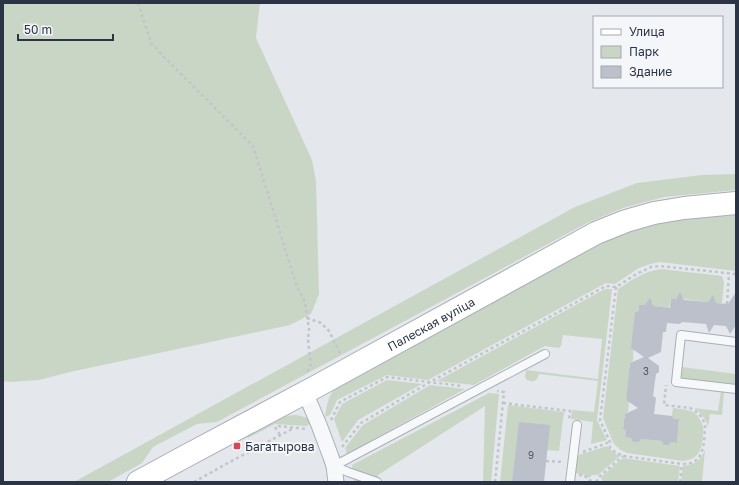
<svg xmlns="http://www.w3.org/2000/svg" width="739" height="485" font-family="'Golos Text',sans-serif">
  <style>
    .green { fill: #c9d6c5 }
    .building { fill: #bbc0ca }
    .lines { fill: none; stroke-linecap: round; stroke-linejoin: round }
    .service-casing { stroke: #a9aeb7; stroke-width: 10 }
    .minor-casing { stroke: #a9aeb7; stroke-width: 17 }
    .secondary-casing { stroke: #a9aeb7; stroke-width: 24 }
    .path { stroke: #c2c5cb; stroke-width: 2.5; stroke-dasharray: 3 3; stroke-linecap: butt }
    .service { stroke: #f7f8fa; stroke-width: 8 }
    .minor { stroke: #f7f8fa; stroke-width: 15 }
    .secondary { stroke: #fff; stroke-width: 22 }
    .poi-dot { fill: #d1495b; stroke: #f4f6f9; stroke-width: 1.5 }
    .labels { text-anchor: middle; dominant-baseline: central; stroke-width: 4; stroke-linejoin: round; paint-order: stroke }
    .number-label { font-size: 10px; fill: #4f5766 }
    .street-label { font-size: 12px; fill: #2b3445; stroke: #f4f6f9 }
    .poi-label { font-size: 12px; fill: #2b3445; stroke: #f4f6f9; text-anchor: start }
  </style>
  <rect width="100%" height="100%" fill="#e4e7ec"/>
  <g class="green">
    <polygon points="3,3 260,3 256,38 312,160 316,181 319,294 311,314 290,325 70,372 39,380 9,382 3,381"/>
    <polygon points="736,174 736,190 664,197 623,208 587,223 217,422 197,424 153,447 142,463 108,482 74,482 575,207 637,183 702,175"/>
    <path d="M736 215V271L660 262 650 264 639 268 615 284 606 283 428 380 387 375 337 400 330 415 325 417C327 401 329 395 339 383L583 251C610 239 636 227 665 222 688 217 712 217 736 215Z"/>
    <path d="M661 269 722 276 724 283 722 303H716L714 300 710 299 708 302 684 299 682 296H678L676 299 671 298 669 308 653 306 652 303 645 305H639V311L635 312 633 361 630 363 629 367 632 369V372L629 374 628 378 631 380V384L628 385 627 389 630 391V395L626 396V400L629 402 628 412 625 414 624 418 627 420 626 423 623 425V429L626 431 625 437 631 438 633 442H638L641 439 662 441 663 445H669L671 442 677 443 679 420 674 419 672 416 673 408C679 409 689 409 695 413 698 416 702 422 703 427 704 432 702 448 699 452 696 458 690 460 683 461L627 453 621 450 616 446 613 442 603 418 618 289C634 279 642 272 661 269Z"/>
    <path d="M605 289H612L597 420 607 440 591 444 593 422 571 419 572 410 594 412 598 381 539 374C537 381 534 383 527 380L525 377 526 370 598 379 602 339 563 335 561 346 559 348 545 346 474 385 437 381Z"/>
    <polygon points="682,367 736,374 736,385 681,379"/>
    <polygon points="387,380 422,384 358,420 342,442 334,419 342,404"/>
    <polygon points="430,385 465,389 347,454 345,448 363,425"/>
    <path d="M721 391H724L722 415 710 414 708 427C706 419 701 413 694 408L718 411Z"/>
    <polygon points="489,393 499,394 491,482 483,482 485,406 378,475 378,482 354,482 352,465"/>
    <polygon points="508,405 564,412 559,451 547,450 512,482 500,482"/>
    <polygon points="296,415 301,416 310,419 312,423 306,426 275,424 248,438 247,436 279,418 285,416"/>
    <polygon points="607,446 614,453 620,456 598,475 592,475 589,478 585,475 575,473 576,458 579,455"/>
    <path d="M705 450 702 482H681L683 466C694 465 701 460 705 450Z"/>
    <polygon points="623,458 680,466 678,482 603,482 601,477"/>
  </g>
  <g class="building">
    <polygon points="680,292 684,300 708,302 713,295 716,303 728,304 736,292 736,325 730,334 726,326 714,325 709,333 706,324 682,322 680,324 667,323 666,332 663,332 661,352 648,358 659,366 659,372 656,374 653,396 656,398 654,414 672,416 674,419 679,419 677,443 671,442 669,445 663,445 662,441 641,439 639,442 633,442 631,438 625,437 626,431 623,429 625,414 638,408 626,400 630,363 644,357 631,348 635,312 639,311 639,305 645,305 650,298 653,306 670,308 671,298 676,299"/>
    <polygon points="519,422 550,425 544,482 512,482"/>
  </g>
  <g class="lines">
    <g class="service-casing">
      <g id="service">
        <polyline points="736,342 681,335 676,382 736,389"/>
        <polyline points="334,466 545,354"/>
        <polyline points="334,466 348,472 377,482"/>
        <polyline points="570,482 577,425"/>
      </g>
    </g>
    <g class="minor-casing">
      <polyline id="minor" points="305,392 319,425 331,457 334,466 336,482"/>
    </g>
    <g class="secondary-casing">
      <g id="secondary">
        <path id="s1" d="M138 482 186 456 319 385 596 233 626 221 654 213 684 208 736 203"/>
      </g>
    </g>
    <g class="path">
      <polyline points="138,3 151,43 161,54 253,146 297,287 305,302 309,329 308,340 311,365 307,372"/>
      <path d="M616 287 600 420 610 442V448L615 452 623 456 682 464C705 465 704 443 705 426 704 418 697 411 690 408L664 405 666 385"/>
      <polyline points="727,304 729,274"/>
      <polyline points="307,318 321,323 329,331 341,355"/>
      <polyline points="503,403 570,411 569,420"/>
      <polyline points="331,420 340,402 387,377 462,386"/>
      <polyline points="278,426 307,429"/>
      <polyline points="275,427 280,435"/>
      <polyline points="342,447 361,423 430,382 606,286 616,287 638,273 651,267 660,266 736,274"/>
      <polyline points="583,452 610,442"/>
      <polyline points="546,461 564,462"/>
      <polyline points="579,475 584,475 589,480 594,482"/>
      <polyline points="194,482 228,463 292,429"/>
      <polyline points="495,482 504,392 497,391"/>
      <polyline points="596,482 600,476 623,456"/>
      <polyline points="680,482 682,464"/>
    </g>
    <use href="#service" class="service"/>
    <use href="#minor" class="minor"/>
    <use href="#secondary" class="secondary"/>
  </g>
  <rect class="poi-dot" x="233" y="442" width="8" height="8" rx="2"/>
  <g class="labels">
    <g class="number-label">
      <text x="646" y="371">3</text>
      <text x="531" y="455">9</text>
    </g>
    <g class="street-label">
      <text stroke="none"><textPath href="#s1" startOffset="333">Палеская вуліца</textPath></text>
    </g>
    <g class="poi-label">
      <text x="245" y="446">Багатырова</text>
    </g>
  </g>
  <rect width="739" height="485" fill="none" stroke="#2b3445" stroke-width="8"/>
  <rect x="593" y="16" width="130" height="72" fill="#f4f6f9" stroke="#a4a8b1"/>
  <rect x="601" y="29" width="20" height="6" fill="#ffffff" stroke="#a4a8b1"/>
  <text x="629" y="36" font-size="12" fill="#2b3445">Улица</text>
  <rect x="601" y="46" width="20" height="12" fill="#c9d6c5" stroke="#a4a8b1"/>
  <text x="629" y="56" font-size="12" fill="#2b3445">Парк</text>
  <rect x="601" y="66" width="20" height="12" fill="#bbc0ca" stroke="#a4a8b1"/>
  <text x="629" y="76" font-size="12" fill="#2b3445">Здание</text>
  <path d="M18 34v6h95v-6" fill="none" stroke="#2b3445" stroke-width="2"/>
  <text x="24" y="34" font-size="12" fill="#2b3445" stroke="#f4f6f9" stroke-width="3" paint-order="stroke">50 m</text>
</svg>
